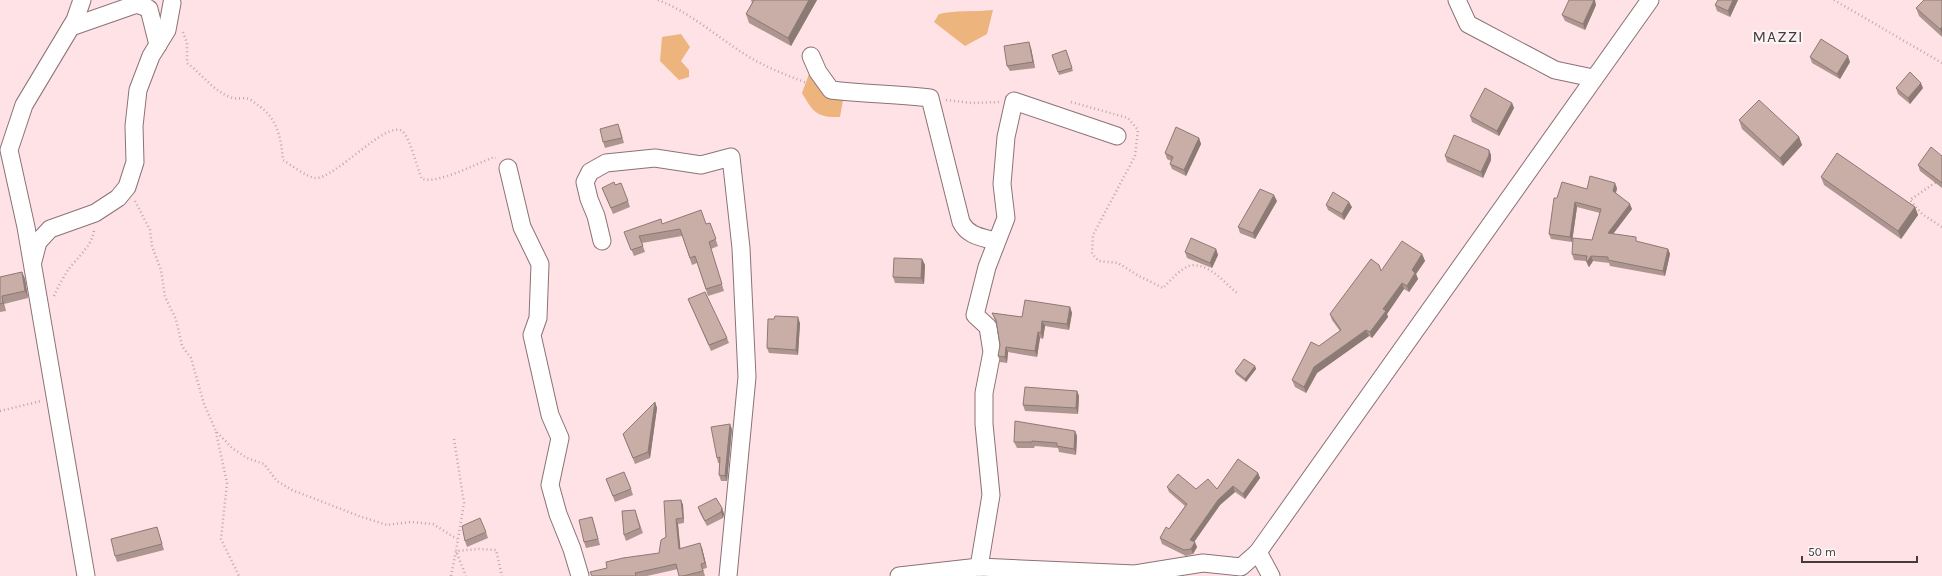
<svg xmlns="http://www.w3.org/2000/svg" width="1942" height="576" font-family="Karla,sans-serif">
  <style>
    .green { fill: #edb47d }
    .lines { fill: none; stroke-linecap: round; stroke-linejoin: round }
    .street-casing { stroke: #8b7276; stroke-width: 19 }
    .path { stroke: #bea7aa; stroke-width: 2.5; stroke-dasharray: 1 3; stroke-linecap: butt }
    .street { stroke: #fff; stroke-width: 17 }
    .wall { fill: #ac968f }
    .shaded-wall { fill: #8c7a74 }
    .building { fill: #c8aea6; stroke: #8c7a74 }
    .labels { text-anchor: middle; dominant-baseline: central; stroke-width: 4; stroke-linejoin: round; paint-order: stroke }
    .quarter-label { font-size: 16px; letter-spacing: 1px; fill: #45393b; stroke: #fcf6f7 }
  </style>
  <rect width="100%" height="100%" fill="#ffe2e6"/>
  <g class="green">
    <path d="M993 10 987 34 965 46 934 22 939 14C956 10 975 12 993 10Z"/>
    <polygon points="681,34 690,47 681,61 689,70 689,77 679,80 660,61 662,37"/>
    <path d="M816 63 825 67 843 100 840 117C817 118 813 112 802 93L809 74Z"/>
  </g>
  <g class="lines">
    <g class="street-casing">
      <g id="street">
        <polyline points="82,0 75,20 24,105 9,150 26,227 86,576"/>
        <polyline points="142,0 145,7 149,9 158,45"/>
        <polyline points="1457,0 1468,24 1555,70 1593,78"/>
        <polyline points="71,27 137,4 145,7"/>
        <path d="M811 56 818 72 831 90C864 94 897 94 930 98L961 222C968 236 981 237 995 241"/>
        <polyline points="508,168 522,227 540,264 538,318 532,335 550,415 560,438 550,485 558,514 572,549 580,576"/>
        <polyline points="602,241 596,216 589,199 585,182 590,172 606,163 655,158 701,165 731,157 741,248 747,377 728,576"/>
        <polyline points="33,261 38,242 50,229 95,213 118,198 127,187 135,162 134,126 138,90 151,56 167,30 172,3"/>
        <polyline points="1258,552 1271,576"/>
        <polyline points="979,567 991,495 984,424 984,393 992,352 988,327 975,315 987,267 1006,218 1002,184 1006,137 1014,101 1117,136"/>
        <polyline points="899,576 979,567 1135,574 1203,563 1241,567 1258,552 1650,0"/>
      </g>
    </g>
    <g class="path">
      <path d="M658 0C690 12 717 37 746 55 765 67 786 75 807 83"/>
      <polyline points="1834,0 1942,63"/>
      <path d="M183 32 187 43V63C202 74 212 90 230 97 236 100 243 97 249 99 252 100 256 104 259 106 278 119 281 139 283 160 291 165 307 177 315 178 334 180 386 120 402 131 410 137 417 168 422 179 439 184 475 164 492 158H496"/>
      <polyline points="946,100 972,103 999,102"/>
      <path d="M1071 102 1128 118 1138 130 1135 156 1093 235 1092 254 1099 261 1118 263 1139 276 1163 288C1170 281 1180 269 1189 266 1207 261 1225 283 1237 293"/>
      <polyline points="1942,178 1910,200 1922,214 1942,227"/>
      <polyline points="135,201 150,230 152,246 161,270 165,297 176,319 182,346 191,358 204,404 216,431 232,448 247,458 264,464 277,481 292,490 359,516 387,525 410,522 433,524 457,539"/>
      <path d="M54 296C58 287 63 278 68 270 76 259 93 245 94 230"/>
      <polyline points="0,411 41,401"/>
      <polyline points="216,432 227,483 221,539 239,576"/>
      <polyline points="454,439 464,503 456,551 479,549 496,550 502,576"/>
      <polyline points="451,576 456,551 466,576"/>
    </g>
    <use href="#street" class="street"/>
  </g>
  <g class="wall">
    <polygon points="751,0 817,0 791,46 749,23 746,14 752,3"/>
    <polygon points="1738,0 1730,17 1717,11 1715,5"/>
    <polygon points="1942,0 1942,37 1919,16 1916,8"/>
    <polygon points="1596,5 1585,30 1565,21 1562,15"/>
    <polygon points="1031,48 1035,68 1010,71 1007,66"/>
    <polygon points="1066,50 1073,71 1059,75 1058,72"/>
    <polygon points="1810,57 1850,62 1840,79 1812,63"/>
    <polygon points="1896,88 1923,88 1910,104 1898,94"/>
    <polygon points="1512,103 1514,108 1499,136 1472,122 1470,116"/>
    <polygon points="1739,120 1799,137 1802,145 1783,166 1742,129"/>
    <polygon points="620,129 624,143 605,148 603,142"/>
    <polygon points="1199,138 1201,144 1186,176 1172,169 1170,164 1171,161 1167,159 1165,153"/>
    <polygon points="1489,150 1491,155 1491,160 1483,178 1447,162 1445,156"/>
    <polygon points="1942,156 1942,188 1920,171 1918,165"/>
    <polygon points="1821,177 1915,207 1918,215 1901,239 1824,185"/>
    <polygon points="615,185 628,201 630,207 613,214 602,188"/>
    <polygon points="1617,188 1616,193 1632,209 1613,234 1638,242 1668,249 1670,254 1665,276 1610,266 1609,263 1593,261 1589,267 1588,266 1586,261 1574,260 1572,254 1592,240 1600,213 1577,207 1572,242 1551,239 1549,234 1557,198 1587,189"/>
    <polygon points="1277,201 1255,239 1240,233 1238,227"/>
    <polygon points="1326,205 1352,207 1344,220 1328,210"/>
    <polygon points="710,223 718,246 711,249 724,291 708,296 697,263 692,265 682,236 642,243 645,252 634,256 627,239 663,224 706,224"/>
    <polygon points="1216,249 1218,255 1212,268 1187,258 1185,252"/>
    <polygon points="1422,254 1425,261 1416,274 1418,279 1409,292 1404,289 1387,314 1388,317 1372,338 1369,336 1317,373 1306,393 1295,387 1292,380 1319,346 1340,331 1332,320 1330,314 1381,271"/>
    <polygon points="922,259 925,265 924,284 895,283 893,277"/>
    <polygon points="22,272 25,279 28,298 4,304 6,311 0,312 0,277"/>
    <polygon points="688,299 727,338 729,343 711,351"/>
    <polygon points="1070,307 1072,313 1069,330 1045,326 1043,339 1040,338 1037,357 1008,352 1007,363 1000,362 998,356 1000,345 996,323 992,313 1022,317"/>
    <polygon points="800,323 798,355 769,353 767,348"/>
    <polygon points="1255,366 1256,369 1246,382 1236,374 1235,371"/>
    <polygon points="1077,391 1079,396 1078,414 1025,411 1023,405"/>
    <polygon points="655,402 657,408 650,458 635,464 623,434"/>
    <polygon points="732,429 727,481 721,481 719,475 720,463 718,463 717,458"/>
    <polygon points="1075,431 1077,436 1076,455 1059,452 1058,448 1035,446 1034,448 1017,448 1014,442"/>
    <polygon points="1258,473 1260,478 1245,499 1235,492 1220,505 1194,542 1197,547 1193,554 1186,556 1162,544 1160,538 1169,529 1185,506 1169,492 1167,487 1196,489 1217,489"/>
    <polygon points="606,479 631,489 633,495 615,502"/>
    <polygon points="681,500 683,505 684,523 678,524 680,548 702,548 707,568 703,569 705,576 679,576 678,569 647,576 592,576 607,568 659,553 666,537"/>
    <polygon points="698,507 722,508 724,514 723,518 707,526 700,513"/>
    <polygon points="635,510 643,533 626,541 624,535"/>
    <polygon points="592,517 594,523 600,545 586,548 584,542"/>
    <polygon points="157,527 164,550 117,562 115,556"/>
    <polygon points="486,532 488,538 467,547 465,541"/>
  </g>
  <g class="shaded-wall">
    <polygon points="809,0 817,0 791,46 788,38"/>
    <polygon points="1594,0 1595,0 1596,5 1585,30 1583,24"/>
    <polygon points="1733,0 1738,0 1730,17 1728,11"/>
    <polygon points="1942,27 1942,35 1940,29"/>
    <polygon points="1029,42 1031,48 1035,68 1033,62"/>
    <polygon points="1848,56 1850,62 1840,79 1837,74"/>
    <polygon points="1921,83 1923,88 1910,104 1908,98"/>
    <polygon points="1512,103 1514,108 1499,136 1497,131"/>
    <polygon points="1799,137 1802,145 1783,166 1780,158"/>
    <polygon points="1199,138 1201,144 1186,176 1184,170"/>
    <polygon points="1489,150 1491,155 1491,160 1483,178 1481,172"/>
    <polygon points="1615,183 1617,188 1615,197 1613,191"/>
    <polygon points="1274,195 1277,201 1255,239 1253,233"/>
    <polygon points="1349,202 1352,207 1344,220 1342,214"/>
    <polygon points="1575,202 1577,207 1572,242 1570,237"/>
    <polygon points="1630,204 1632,209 1610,238 1608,233"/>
    <polygon points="1915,207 1918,215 1901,239 1898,231"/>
    <polygon points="1216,249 1218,255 1212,268 1210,263"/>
    <polygon points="1668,249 1670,254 1665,276 1663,271"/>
    <polygon points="1422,254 1425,261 1416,274 1418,279 1409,292 1407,286 1412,270"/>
    <polygon points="1591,256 1593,261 1589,267 1587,262"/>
    <polygon points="922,259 925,265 924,284 921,278"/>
    <polygon points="22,272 25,279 28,298 25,291"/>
    <polygon points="1402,283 1404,289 1387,314 1388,317 1372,338 1370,332 1383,309"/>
    <polygon points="2,296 4,304 6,311 3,303"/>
    <polygon points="1070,307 1072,313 1069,330 1067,324"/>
    <polygon points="798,317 800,323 798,355 796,350"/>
    <polygon points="1042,321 1045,326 1043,339 1041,333"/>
    <polygon points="1366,330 1369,336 1317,373 1306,393 1304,387 1314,367"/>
    <polygon points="1038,332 1040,338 1037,357 1035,351"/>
    <polygon points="1006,347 1008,352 1007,363 1005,357"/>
    <polygon points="1255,366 1256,369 1246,382 1245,379"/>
    <polygon points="1077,391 1079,396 1078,414 1076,408"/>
    <polygon points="655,402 657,408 650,458 648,452"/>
    <polygon points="730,424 732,429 727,481 725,476"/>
    <polygon points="1075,431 1077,436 1076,455 1074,449"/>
    <polygon points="1258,473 1260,478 1245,499 1243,494"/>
    <polygon points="1233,486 1235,492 1220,505 1192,545 1190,540 1218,500"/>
    <polygon points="681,500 683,505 684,523 683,518"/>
    <polygon points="722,508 724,514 723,518 721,512"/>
    <polygon points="676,519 678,524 681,554 679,549"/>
    <polygon points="1195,542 1197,547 1193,554 1191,549"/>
    <polygon points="700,543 702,548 707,568 705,563"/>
  </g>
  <g class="building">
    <polygon points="754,0 809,0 788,38 746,14"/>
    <polygon points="1569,0 1594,0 1583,24 1562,15"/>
    <polygon points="1718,0 1733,0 1728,11 1715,5"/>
    <polygon points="1924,0 1942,0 1942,27 1940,29 1916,8"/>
    <polygon points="1821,39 1848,56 1837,74 1810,57"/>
    <polygon points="1029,42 1033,62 1007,66 1004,46"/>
    <polygon points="1066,50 1072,68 1058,72 1052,55"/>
    <polygon points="1910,72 1921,83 1908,98 1896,88"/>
    <polygon points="1485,88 1512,103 1497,131 1470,116"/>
    <polygon points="1759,100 1799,137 1780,158 1739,120"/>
    <polygon points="618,124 622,138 603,142 600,129"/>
    <polygon points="1176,127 1199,138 1184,170 1170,164 1173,157 1165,153"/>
    <polygon points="1454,135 1489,150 1489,155 1481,172 1445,156"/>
    <polygon points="1931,147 1942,156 1942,183 1918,165"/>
    <polygon points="1837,153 1915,207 1898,231 1821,177"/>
    <polygon points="1590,176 1615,183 1613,191 1630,204 1608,233 1636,237 1636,241 1668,249 1663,271 1608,260 1608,257 1591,256 1587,262 1586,261 1587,256 1572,254 1573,238 1592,240 1601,209 1575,202 1570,237 1549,234 1554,198 1557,198 1562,182 1587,189"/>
    <polygon points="614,182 615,185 621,183 628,201 611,208 602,188"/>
    <polygon points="1260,189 1274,195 1253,233 1238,227"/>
    <polygon points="1333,192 1349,202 1342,214 1326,205"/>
    <polygon points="701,210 706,224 710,223 716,239 709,242 722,284 706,289 695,256 690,258 680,229 639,236 643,246 631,250 624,232 661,219 662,224"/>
    <polygon points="1191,238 1216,249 1210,263 1185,252"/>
    <polygon points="1402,241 1422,254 1412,270 1415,273 1407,286 1402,283 1383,309 1386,311 1370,332 1366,330 1314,367 1304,387 1292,380 1311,342 1319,346 1341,330 1330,314 1371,259 1379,265 1381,271"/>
    <polygon points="894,258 922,259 921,278 893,277"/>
    <polygon points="22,272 25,291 2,296 3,303 0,304 0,277"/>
    <polygon points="705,292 727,338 709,345 688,299"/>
    <polygon points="1025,300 1070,307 1067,324 1042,321 1041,333 1038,332 1035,351 1006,347 1005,357 998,356 1000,345 996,320 992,313 1022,317"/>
    <polygon points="775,316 798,317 796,350 767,348 768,319 774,319"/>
    <polygon points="1244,359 1255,366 1245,379 1235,371"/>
    <polygon points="1025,387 1077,391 1076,408 1023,405"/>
    <polygon points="655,402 648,452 633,458 623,434"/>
    <polygon points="1015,421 1075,431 1074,449 1057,446 1057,443 1032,441 1032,442 1014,442"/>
    <polygon points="730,424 725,476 719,475 720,457 717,458 711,427"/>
    <polygon points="1238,459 1258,473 1243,494 1233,486 1218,500 1190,540 1195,542 1191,549 1184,550 1160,538 1166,527 1169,529 1187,504 1167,487 1178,474 1196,489 1208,479 1217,489"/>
    <polygon points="624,472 631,489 613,496 606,479"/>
    <polygon points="716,498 722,508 721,512 705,521 698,507"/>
    <polygon points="681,500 683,518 676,519 679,549 700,543 705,563 701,564 703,571 683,576 679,576 676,564 635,573 636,576 592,576 590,572 607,568 606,562 623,558 659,553 661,540 666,537 664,501"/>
    <polygon points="635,510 640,528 624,535 622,511"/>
    <polygon points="592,517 598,539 584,542 579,520"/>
    <polygon points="480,518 486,532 465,541 462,526"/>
    <polygon points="157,527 162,544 115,556 111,539"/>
  </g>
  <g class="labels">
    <g class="quarter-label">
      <text x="1778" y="36">MAZZI</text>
    </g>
  </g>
  <path d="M1802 556v6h115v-6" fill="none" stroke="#45393b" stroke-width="2"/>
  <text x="1808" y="556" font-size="12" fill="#45393b" stroke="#fcf6f7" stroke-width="3" paint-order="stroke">50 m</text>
</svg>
